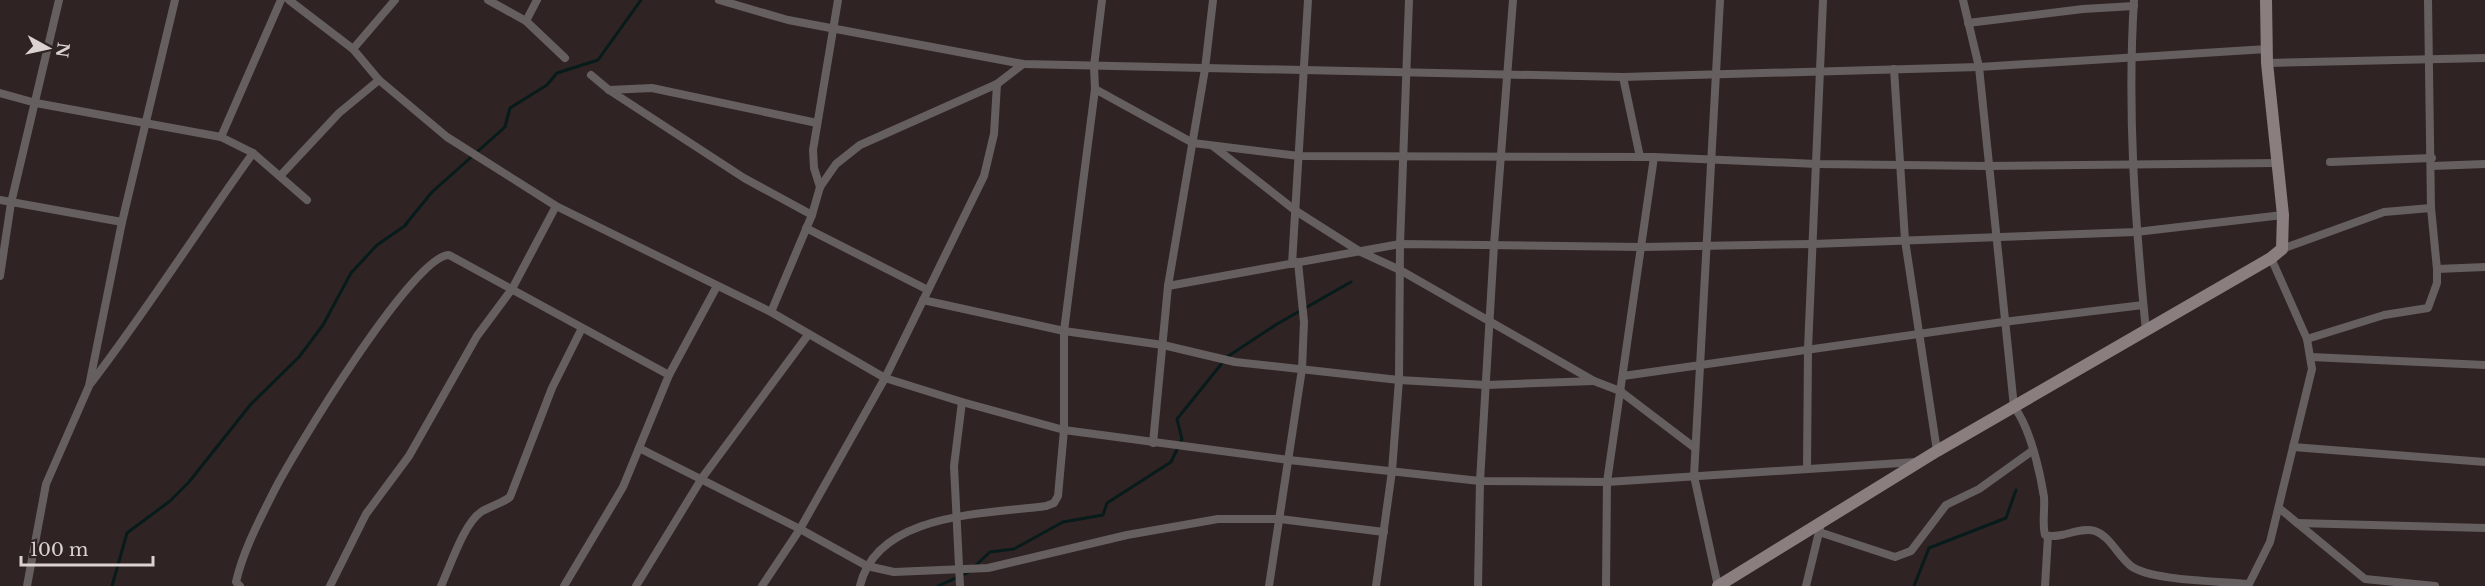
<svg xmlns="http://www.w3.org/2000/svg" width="2485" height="586" font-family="'Libre Baskerville',serif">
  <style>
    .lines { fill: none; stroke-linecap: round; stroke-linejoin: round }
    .stream { stroke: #071b1b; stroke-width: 3 }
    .street { stroke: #665f5f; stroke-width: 8 }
    .secondary { stroke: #8a7e7e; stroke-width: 12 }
  </style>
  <rect width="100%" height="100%" fill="#302323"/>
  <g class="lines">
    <g class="stream">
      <polyline points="406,224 432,192 505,127 510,108 547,85 557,73 598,60 641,0"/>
      <polyline points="974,567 990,552 1014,549 1063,522 1103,515 1107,503 1171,462 1182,439 1177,419 1227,357 1277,324 1351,282"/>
      <polyline points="112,586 127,533 170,501 189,482 251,404 299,357 323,325 351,273 377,245 406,225"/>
      <polyline points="938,586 969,572"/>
      <polyline points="1914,586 1929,548 2006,518 2016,490"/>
    </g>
    <g class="street">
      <polyline points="289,0 353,49 379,80 447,137 556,206 771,312 885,378 962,402 1064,430 1289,460 1480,481 1607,482 1916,462"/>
      <polyline points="488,0 526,21 565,58"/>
      <polyline points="719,0 788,20 1023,64 1623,77 1979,67 2267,49"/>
      <path d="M1963 0 1979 67 2014 407C2030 427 2040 472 2044 497 2045 510 2042 523 2045 535 2061 540 2079 526 2095 531 2110 536 2118 556 2131 566 2151 581 2220 581 2248 584"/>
      <path d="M2134 0C2127 111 2135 220 2146 331"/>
      <polyline points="526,21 537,0"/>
      <polyline points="1968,23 2083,9 2134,6"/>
      <polyline points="353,49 395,0"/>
      <polyline points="2267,63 2485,58"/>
      <polyline points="1894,69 1905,240 1937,451"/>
      <polyline points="591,75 609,90 744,178 812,215"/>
      <polyline points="1623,77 1640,157"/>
      <polyline points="1095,89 1193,143 1299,156 1654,157 1817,164 1987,166 2277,163"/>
      <polyline points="609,90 652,88 817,123"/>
      <polyline points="0,93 36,103 221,137 253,153 307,200"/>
      <polyline points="221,137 281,0"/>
      <polyline points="1213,146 1296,211 1359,251 1400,270 1594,381 1620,391 1695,448"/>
      <polyline points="2330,162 2432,158"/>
      <polyline points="2432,166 2485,164"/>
      <polyline points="281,175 339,113 379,80"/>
      <polyline points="820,187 814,168 813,150 838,0"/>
      <polyline points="0,200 122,222"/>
      <polyline points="806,228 928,290"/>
      <polyline points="2282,249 2384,212 2431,208"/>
      <polyline points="1292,264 1308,0"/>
      <polyline points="2437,269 2485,267"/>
      <polyline points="0,276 11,203 59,0"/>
      <polyline points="1168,286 1400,244 1642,247 1813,244 2136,232 2283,215"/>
      <polyline points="923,300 1064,331 1163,345 1235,362 1399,380 1486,385 1594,381"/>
      <polyline points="771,312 812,215 820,187 836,164 860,145 997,84 1023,64"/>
      <polyline points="2307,339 2384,315 2428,308 2437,283 2437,269 2431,208 2428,0"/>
      <polyline points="2311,357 2485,365"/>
      <polyline points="1623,376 2003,322 2143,305"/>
      <path d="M91 383C148 309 198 229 253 153"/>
      <polyline points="1153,443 1168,286 1205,69 1213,0"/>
      <polyline points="2293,447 2485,462"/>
      <polyline points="639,448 800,529 867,566 894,572 988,568 1127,535 1218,519 1280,519 1384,532"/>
      <polyline points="1807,469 1808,349 1823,0"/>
      <polyline points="2279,508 2365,579 2435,586"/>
      <polyline points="2297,523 2485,528"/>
      <polyline points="1819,532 1895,557 1911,551 1946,505 1979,489 2032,451"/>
      <polyline points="27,586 46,484 89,386 122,222 175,0"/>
      <path d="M240 586 236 582C243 551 259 521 273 493 292 455 413 255 449 255L669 375"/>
      <polyline points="330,586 366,514 409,456 477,336 512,289 556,206"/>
      <path d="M441 586C450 567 464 523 481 512 490 506 501 504 510 497L552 388 582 328"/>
      <polyline points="564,586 623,487 669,375 717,286"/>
      <polyline points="636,586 702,478 808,335"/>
      <polyline points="762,586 800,529 885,378 984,176 994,134 997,84"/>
      <path d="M860 586C877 512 987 514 1046 506L1054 503 1058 496 1064 430V331L1095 89 1094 66 1102 0"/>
      <polyline points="960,586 954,466 962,402"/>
      <polyline points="1269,586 1302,369 1304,322 1298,262"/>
      <polyline points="1376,586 1392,471 1399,380 1400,244 1409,0"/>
      <polyline points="1478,586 1480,481 1494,245 1513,0"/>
      <polyline points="1606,586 1607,482 1654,157"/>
      <polyline points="1718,586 1694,476 1720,0"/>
      <polyline points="1806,586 1820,528"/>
      <polyline points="2045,586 2048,536"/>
      <polyline points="2248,586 2270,542 2312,369 2307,339 2271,258"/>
    </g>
    <polyline class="secondary" points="1718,586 1937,451 2271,258 2282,249 2283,215 2267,63 2266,0"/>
  </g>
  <g transform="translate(48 48) rotate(98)" stroke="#302323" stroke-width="4.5" paint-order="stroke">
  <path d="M0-4.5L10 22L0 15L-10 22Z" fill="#dbd2d2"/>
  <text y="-9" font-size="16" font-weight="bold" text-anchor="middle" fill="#dbd2d2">N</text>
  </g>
  <path d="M21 556v9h132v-9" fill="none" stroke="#dbd2d2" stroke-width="3"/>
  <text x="30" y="556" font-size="18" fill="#dbd2d2" stroke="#302323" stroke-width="4.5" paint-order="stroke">100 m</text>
</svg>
